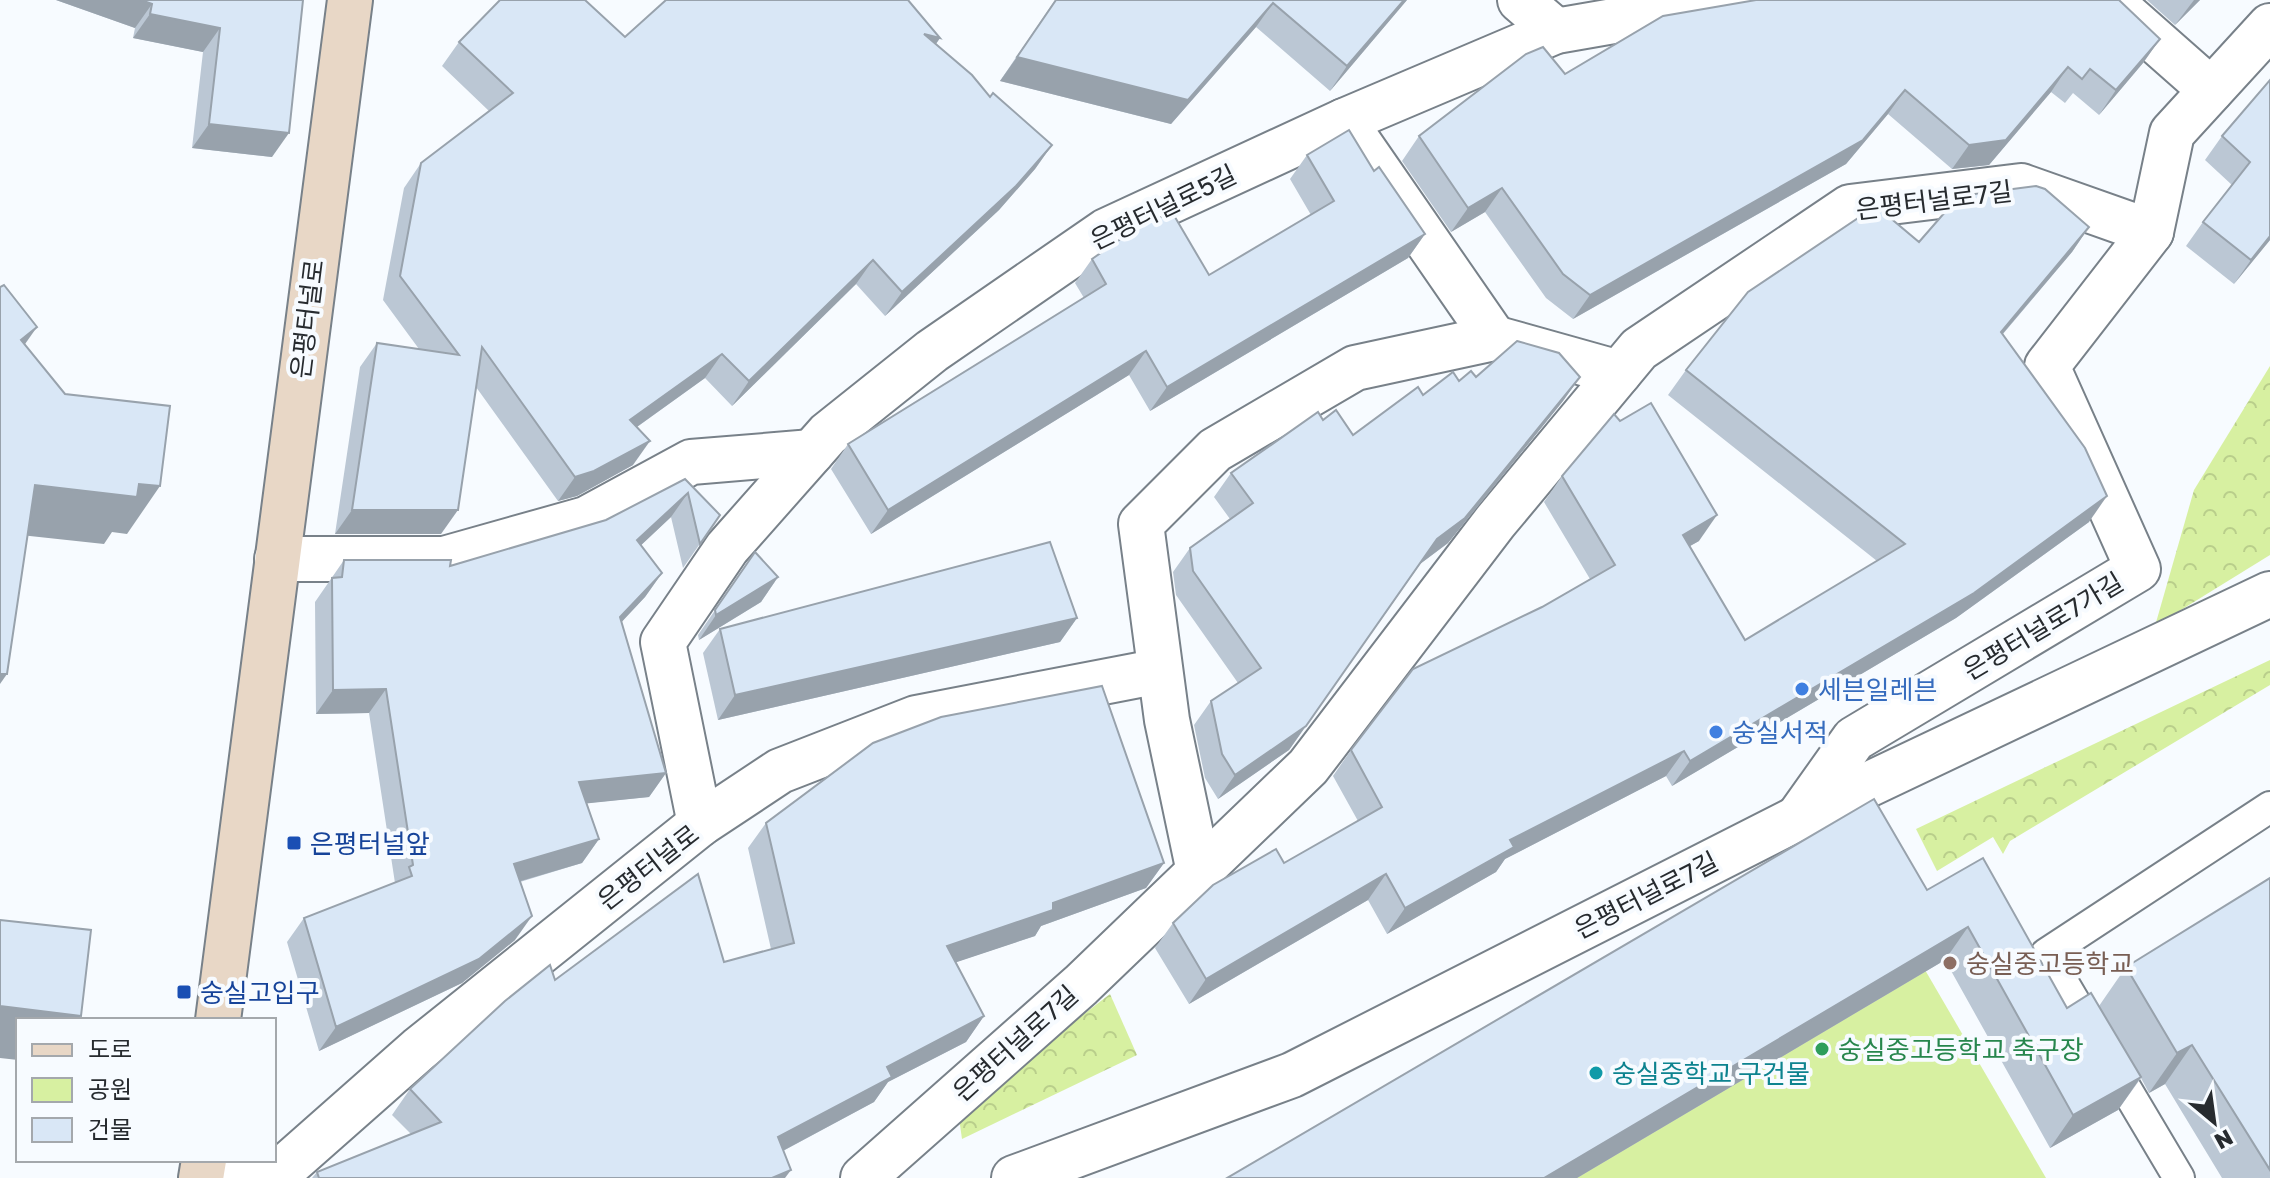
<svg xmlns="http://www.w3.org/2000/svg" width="2270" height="1178" font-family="'Golos Text','Noto Sans KR',sans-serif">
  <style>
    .forest { fill: url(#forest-crowns) }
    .park { fill: #d7f0a1 }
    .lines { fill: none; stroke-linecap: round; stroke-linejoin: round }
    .lane-casing { stroke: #788189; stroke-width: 34 }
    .street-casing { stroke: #788189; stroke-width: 48 }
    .secondary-casing { stroke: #788189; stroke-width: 48 }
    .lane { stroke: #fff; stroke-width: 30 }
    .street { stroke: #fff; stroke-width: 44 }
    .secondary { stroke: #e8d7c6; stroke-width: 44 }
    .wall { fill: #bbc7d4 }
    .shaded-wall { fill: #98a2ac }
    .building { fill: #d9e7f6; stroke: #98a2ac; stroke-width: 2 }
    .shop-dot { fill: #3f7fe0; stroke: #f7fbff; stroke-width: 3 }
    .transit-dot { fill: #1a4fb4; stroke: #f7fbff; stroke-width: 3 }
    .education-dot { fill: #8d6e63; stroke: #f7fbff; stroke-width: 3 }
    .leisure-dot { fill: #2e9e5b; stroke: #f7fbff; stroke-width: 3 }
    .culture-dot { fill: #0f9aa8; stroke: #f7fbff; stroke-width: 3 }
    .labels { text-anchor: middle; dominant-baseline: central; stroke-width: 8; stroke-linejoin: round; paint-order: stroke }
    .street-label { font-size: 26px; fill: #272b2f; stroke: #f7fbff }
    .shop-label { font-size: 26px; fill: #366cbe; stroke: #f7fbff; text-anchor: start }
    .transit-label { font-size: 26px; fill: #164399; stroke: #f7fbff; text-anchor: start }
    .education-label { font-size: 26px; fill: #785e54; stroke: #f7fbff; text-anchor: start }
    .leisure-label { font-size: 26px; fill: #27864d; stroke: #f7fbff; text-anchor: start }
    .culture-label { font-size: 26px; fill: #0d838f; stroke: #f7fbff; text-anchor: start }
  </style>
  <defs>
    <pattern id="forest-crowns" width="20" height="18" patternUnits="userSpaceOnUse" patternTransform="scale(2)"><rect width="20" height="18" fill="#d7f0a1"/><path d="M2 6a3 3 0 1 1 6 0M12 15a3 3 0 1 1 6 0" fill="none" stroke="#b9ce8b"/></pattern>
  </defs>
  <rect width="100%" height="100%" fill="#f7fbff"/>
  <g class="forest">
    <polygon points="2270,366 2270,555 2155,626 2194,490"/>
    <polygon points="2270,660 2270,685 2010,841 2003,854 1993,837 1937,871 1916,829"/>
    <polygon points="1110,994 1137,1055 962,1139 958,1111"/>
  </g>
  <polygon class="park" points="1896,920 2046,1178 1451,1178"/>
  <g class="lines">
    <g class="lane-casing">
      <polyline id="lane" points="2179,1178 2046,954 2270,807"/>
    </g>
    <g class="street-casing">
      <g id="street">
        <polyline points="1520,0 1556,31"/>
        <polyline points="2109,0 2211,90"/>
        <polyline points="1344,121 1494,338"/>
        <polyline points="277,559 444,559 586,519 691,462 812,452"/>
        <polyline points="1800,815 1854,739 2138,569 2047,366 2151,232 2172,133 2270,26"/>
        <polyline points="700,824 663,642 727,548 828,434 932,351 1106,231 1344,121 1556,31 1734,0"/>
        <polyline points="1199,872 1167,720 1141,524 1215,450 1355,368 1494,338 1619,373"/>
        <polyline points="204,1161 274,1177 419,1049 700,824 780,771 916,718 1160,671"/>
        <polyline points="863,1178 1081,985 1308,767 1495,522 1639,349 1850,207 2021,186 2151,232"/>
        <polyline points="1014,1178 1292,1075 1798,818 2270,594"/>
      </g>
    </g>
    <g class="secondary-casing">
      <g id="secondary">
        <polyline points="218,1020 350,0"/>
        <polyline points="201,1178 204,1160"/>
      </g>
    </g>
    <use href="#lane" class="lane"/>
    <use href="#street" class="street"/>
    <use href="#secondary" class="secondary"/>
  </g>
  <g class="wall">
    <polygon points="56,0 303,0 272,157 192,148 203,52 133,38 135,28"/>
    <polygon points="1055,0 1407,0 1330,91 1256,27 1171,124 1000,81"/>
    <polygon points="2147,0 2200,0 2175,25"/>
    <polygon points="625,37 940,38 936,44 990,97 1052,145 1035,169 999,210 885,316 856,284 732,406 705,378 637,427 633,465 577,496 558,501 476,387 441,534 335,534 360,367 377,343 419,349 383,300 404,188 421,163 489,111 442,66 459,42"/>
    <polygon points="2160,39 2143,63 2099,115 2073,93 2065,103 2051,92 1989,165 1952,169 1888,114 1846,164 1573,319 1546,298 1485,212 1451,232 1402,161 1419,136 1565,74"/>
    <polygon points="2270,80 2270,240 2234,284 2186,246 2203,222 2232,185 2205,160 2222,136"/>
    <polygon points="1307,155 1374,171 1425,234 1408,258 1150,411 1129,375 871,534 831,469 848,444 1084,298 1075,283 1092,259 1209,275 1311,215 1290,179"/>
    <polygon points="2089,227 2072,252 2003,334 2089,522 1956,618 1672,786 1666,776 1505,859 1496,872 1387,934 1368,900 1189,1004 1155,948 1173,923 1284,863 1358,821 1333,776 1351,750 1542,607 1590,579 1544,502 1562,476 1699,541 1690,546 1745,640 1877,561 1668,395 1686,370 1919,242"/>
    <polygon points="1476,377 1580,377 1563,401 1448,543 1420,564 1289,750 1218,799 1205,778 1194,725 1211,701 1238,683 1176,595 1173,572 1190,548 1230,519 1214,497 1231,473 1323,420 1353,435 1423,395 1459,381"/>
    <polygon points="685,479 720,515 683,568 671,517 641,545 662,573 645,597 621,622 666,773 649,797 587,803 599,839 582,863 520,882 515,940 462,983 319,1051 287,942 304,918 395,883 369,713 316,714 315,602 344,560 450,566 606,520"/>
    <polygon points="755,552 778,577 761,602 699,640 698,635"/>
    <polygon points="1077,618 1060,642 718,720 703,653 720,629"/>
    <polygon points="766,823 1164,863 1146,888 1041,926 1035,936 956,962 984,1016 966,1042 888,1082 874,1102 783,1151 785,1178 312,1178 317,1172 411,1134 392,1115 410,1089 555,980 724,962 771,949 748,848"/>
    <polygon points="2270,878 2270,1178 2222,1178 2165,1084 2149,1093 2141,1078 2118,1110 2050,1148 1945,960 1577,1178 1227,1178 1927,890 2067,1008 2099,1006 2126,967"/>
  </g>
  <g class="shaded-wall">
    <polygon points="56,0 141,0 152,4 135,28"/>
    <polygon points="1404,0 1407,0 1330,91 1347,66"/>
    <polygon points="2194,0 2200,0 2175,25"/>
    <polygon points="1273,3 1256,27 1171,124 1000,81 1017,57"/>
    <polygon points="150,14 220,28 203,52 133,38"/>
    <polygon points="924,34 940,38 923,62"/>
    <polygon points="2160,39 2143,63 2099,115 2116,90"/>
    <polygon points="2068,67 2051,92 1989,165 1952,169 1969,145"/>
    <polygon points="1905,90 1888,114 1846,164 1573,319 1590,295"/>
    <polygon points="209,124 289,133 272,157 192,148"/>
    <polygon points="1052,145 1035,169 999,210 885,316 902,292"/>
    <polygon points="1502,188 1485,212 1451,232 1468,208"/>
    <polygon points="2089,227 2072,252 1983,357 2001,332"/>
    <polygon points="1425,234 1408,258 1150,411 1167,387"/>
    <polygon points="2270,236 2270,240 2234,284 2251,260"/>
    <polygon points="873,260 856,284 732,406 749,381"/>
    <polygon points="37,327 4,374 21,340"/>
    <polygon points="1146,351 1129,375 871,534 888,510"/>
    <polygon points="722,354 705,378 613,444 630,420"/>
    <polygon points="1580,377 1563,401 1448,543 1420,564 1289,750 1218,799 1235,775 1437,539"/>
    <polygon points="650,441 633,465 577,496 558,501 575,477"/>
    <polygon points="139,484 160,486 127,534 112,532 104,544 2,533 35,485"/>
    <polygon points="688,493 671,517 620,565 637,540"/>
    <polygon points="2107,496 2089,522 1956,618 1672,786 1690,761"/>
    <polygon points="352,510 458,510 441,534 335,534"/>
    <polygon points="1717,515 1699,541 1665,560 1683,535"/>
    <polygon points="662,573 645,597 603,642 620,617"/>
    <polygon points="778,577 761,602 699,640 716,615"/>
    <polygon points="1077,618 1060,642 718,720 735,695"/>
    <polygon points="0,674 7,674 0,684"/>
    <polygon points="386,689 369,713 316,714 333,690"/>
    <polygon points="1684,751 1666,776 1505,859 1496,872 1387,934 1405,908 1510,840"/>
    <polygon points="666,773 649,797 562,806 579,782"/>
    <polygon points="599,839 582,863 497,888 514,864"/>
    <polygon points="1164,863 1146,888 1041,926 1035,936 930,971 947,946 1053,903"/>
    <polygon points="1386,874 1368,900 1189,1004 1206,979"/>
    <polygon points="532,916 515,940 462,983 319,1051 336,1027"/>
    <polygon points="1968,927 1945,960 1577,1178 1544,1178"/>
    <polygon points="0,1006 81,1016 78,1020 18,1020 18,1060 0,1058"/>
    <polygon points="984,1016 966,1042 888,1082 874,1102 760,1163 778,1137 887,1067"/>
    <polygon points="2192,1045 2165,1084 2149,1093 2177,1053"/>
    <polygon points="2141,1077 2118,1110 2050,1148 2073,1115"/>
    <polygon points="791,1170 785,1178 772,1178"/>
  </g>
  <g class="building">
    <polygon points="141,0 303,0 289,133 209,124 220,28 150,14 152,4"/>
    <polygon points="500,0 585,0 625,37 666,0 908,0 940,38 924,34 972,75 990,97 993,93 1052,145 1016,186 902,292 873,260 749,381 722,354 630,420 650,441 594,471 575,477 482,347 458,510 352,510 377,343 459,355 400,276 421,163 513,93 459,42"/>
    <polygon points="1056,0 1404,0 1347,66 1273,3 1188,100 1017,57"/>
    <polygon points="1756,0 2119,0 2160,39 2116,90 2090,69 2082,79 2068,67 2006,140 1969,145 1905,90 1863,140 1590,295 1563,274 1502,188 1468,208 1419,136 1526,54 1543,47 1565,74 1663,16"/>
    <polygon points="2270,80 2270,236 2251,260 2203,222 2250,162 2222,136"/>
    <polygon points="1349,130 1374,171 1379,167 1425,234 1167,387 1146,351 888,510 848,444 1106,284 1092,259 1135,229 1172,212 1209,275 1334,201 1307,155"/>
    <polygon points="2036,186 2045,189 2089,227 2001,332 2085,448 2107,496 1974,593 1690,761 1684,751 1510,840 1514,847 1405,908 1386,874 1206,979 1173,923 1213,885 1276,849 1284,863 1382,807 1351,750 1413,669 1542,607 1615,565 1562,476 1614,414 1620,421 1651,403 1717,515 1683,535 1745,640 1905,544 1686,370 1748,292 1876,206 1919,242 1959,196"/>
    <polygon points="4,285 37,327 21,340 65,394 170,406 160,486 139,484 137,497 35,485 7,674 0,674 0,287"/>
    <polygon points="1517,341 1559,353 1580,377 1465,518 1437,539 1306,726 1235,775 1222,754 1211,701 1261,668 1193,571 1190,548 1253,503 1231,473 1318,412 1323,420 1336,410 1353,435 1418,387 1423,395 1453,372 1459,381 1471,371 1476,377"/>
    <polygon points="685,479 720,515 700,544 688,493 637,540 662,573 620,617 666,773 579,782 599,839 514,864 532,916 479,959 336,1027 304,918 412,876 409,867 413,865 386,689 333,690 332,578 342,577 344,560 451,560 450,566 606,520"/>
    <polygon points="1050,542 1077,618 735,695 720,629"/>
    <polygon points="755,552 778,577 716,615 715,610"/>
    <polygon points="1102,686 1164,863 1053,903 1053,910 947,946 984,1016 887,1067 892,1077 778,1137 791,1170 772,1178 319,1178 317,1172 441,1122 410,1089 505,1001 550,965 555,980 698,874 724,962 794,943 766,823 873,743 941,717"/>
    <polygon points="1874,799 1927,890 1983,858 2067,1008 2091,993 2141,1077 2073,1115 1968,927 1544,1178 1227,1178"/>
    <polygon points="2270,878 2270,1170 2192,1045 2177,1053 2126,967"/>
    <polygon points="0,920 91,930 81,1016 0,1006"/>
  </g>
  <g class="shop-dot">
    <circle cx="1802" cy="689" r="8"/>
    <circle cx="1716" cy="732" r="8"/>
  </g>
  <g class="transit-dot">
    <rect x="286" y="835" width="16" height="16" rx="4"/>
    <rect x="176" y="984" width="16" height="16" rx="4"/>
  </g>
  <circle class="education-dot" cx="1950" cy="963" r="8"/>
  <circle class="leisure-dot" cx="1822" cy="1049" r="8"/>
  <circle class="culture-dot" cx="1596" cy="1073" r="8"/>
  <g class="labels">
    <g class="street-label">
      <text transform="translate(1934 200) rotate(-7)">은평터널로7길</text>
      <text transform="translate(1163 207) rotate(-26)">은평터널로5길</text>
      <text transform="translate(307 319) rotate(-83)">은평터널로</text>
      <text transform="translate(2043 626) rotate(-31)">은평터널로7가길</text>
      <text transform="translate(648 867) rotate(-38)">은평터널로</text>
      <text transform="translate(1646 895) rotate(-27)">은평터널로7길</text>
      <text transform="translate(1015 1043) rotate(-42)">은평터널로7길</text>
    </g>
    <g class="shop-label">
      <text x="1818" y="689">세븐일레븐</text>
      <text x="1732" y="732">숭실서적</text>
    </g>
    <g class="transit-label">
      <text x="310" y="843">은평터널앞</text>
      <text x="200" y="992">숭실고입구</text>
    </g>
    <g class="education-label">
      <text x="1966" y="963">숭실중고등학교</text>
    </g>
    <g class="leisure-label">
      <text x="1838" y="1049">숭실중고등학교 축구장</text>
    </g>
    <g class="culture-label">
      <text x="1612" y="1073">숭실중학교 구건물</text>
    </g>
  </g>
  <rect x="16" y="1018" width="260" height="144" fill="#f7fbff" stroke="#a4a8ac" stroke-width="2"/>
  <rect x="32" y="1044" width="40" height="12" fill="#e8d7c6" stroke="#a4a8ac" stroke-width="2"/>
  <text x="88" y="1058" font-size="24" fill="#272b2f">도로</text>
  <rect x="32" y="1078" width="40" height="24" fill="#d7f0a1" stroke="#a4a8ac" stroke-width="2"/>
  <text x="88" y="1098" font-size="24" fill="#272b2f">공원</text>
  <rect x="32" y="1118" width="40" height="24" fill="#d9e7f6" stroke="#a4a8ac" stroke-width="2"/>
  <text x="88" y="1138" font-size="24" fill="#272b2f">건물</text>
  <g transform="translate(2214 1122) rotate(151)" stroke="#f7fbff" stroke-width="6" paint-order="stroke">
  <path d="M0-6L14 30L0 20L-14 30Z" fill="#272b2f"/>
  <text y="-12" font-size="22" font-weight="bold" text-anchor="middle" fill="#272b2f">N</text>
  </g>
</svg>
